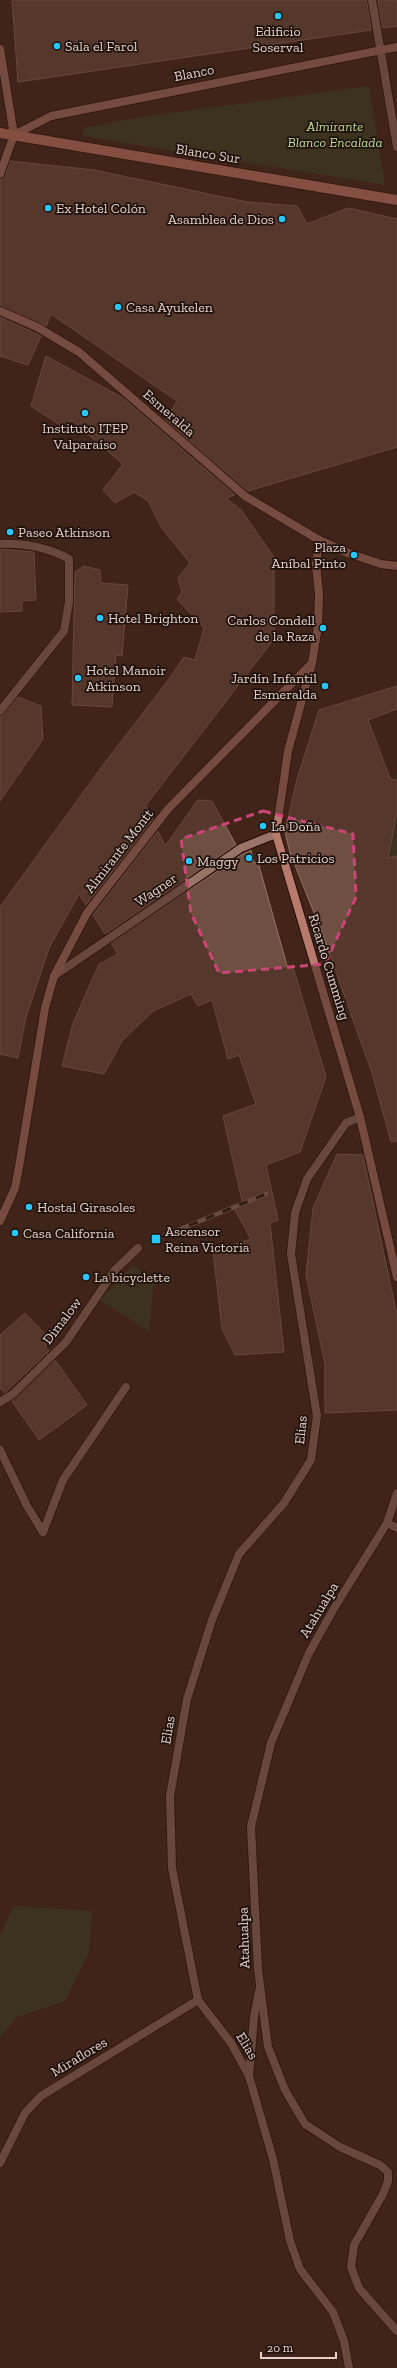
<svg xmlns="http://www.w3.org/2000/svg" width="397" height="2368" font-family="'Zilla Slab',serif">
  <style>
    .green { fill: #384424 }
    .building { fill: #704f43; stroke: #947163 }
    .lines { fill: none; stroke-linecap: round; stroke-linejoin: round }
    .street-casing { stroke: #270c03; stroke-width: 10 }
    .secondary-casing { stroke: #270c03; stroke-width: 10 }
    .primary-casing { stroke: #270c03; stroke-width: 12 }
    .street { stroke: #987467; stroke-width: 8 }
    .secondary { stroke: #b67b6d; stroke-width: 8 }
    .primary { stroke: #d58272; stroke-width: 10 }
    .rail-casing { stroke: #947b72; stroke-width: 4.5 }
    .rail { stroke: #1f110c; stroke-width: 3; stroke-dasharray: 9; stroke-linecap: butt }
    .marked { fill: none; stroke: #cb4677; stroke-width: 3; stroke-dasharray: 8 5; stroke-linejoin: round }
    .poi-dot { fill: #25c9fe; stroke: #1f110c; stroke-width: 1.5 }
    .labels { text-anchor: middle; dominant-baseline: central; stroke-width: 3.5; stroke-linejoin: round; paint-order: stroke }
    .poi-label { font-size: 14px; fill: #e6d2ca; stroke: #1f110c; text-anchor: start }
    .street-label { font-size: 14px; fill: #e6d2ca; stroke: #1f110c }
    .park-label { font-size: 14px; font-style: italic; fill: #bedb92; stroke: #1f110c }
  </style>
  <rect width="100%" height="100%" fill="#422419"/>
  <g class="green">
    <polygon points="369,86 385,185 83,136 84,128 142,117"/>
    <polygon points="397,773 397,866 379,854 390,791"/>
    <polygon points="133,1265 154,1280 149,1331 100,1300"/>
    <polygon points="14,1906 92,1911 89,1952 65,2001 17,2017 0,2037 0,1935"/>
  </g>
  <g class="building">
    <polygon points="12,0 367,0 371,30 18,82"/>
    <polygon points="378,0 397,0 397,26 382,28"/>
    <polygon points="10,161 94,170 247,202 297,206 307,224 348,208 397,219 397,447 248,491 165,420 177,401 51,314 46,326 0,306 0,179 5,176"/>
    <polygon points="0,317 41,336 28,365 0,356"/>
    <polygon points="46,356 123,398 235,495 226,498 241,510 274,557 274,639 146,805 153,820 86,905 79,894 49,948 26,1017 18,1058 0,1054 0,907 103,765 170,678 184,657 195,660 204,628 177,599 182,592 178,578 190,563 161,527 148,501 134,492 115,503 103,490 123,464 71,420 66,429 31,406"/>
    <polygon points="0,549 34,552 36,600 22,601 22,611 0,612"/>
    <polygon points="84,566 100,570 101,583 128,585 122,656 116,655 112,707 72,705 75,572"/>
    <polygon points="397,686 397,709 368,720 390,778 397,781 397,812 388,858 397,856 397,1141 391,1142 372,1073 321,930 290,853 285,832 297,779 319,710"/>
    <polygon points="18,697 41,706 43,739 0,801 0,716 4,714"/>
    <polygon points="198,800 212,801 236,845 105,934 93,915 158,831 165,846"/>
    <polygon points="251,850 254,863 258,862 288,969 293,967 326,1077 300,1152 266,1165 278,1220 270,1223 284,1352 235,1355 222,1329 213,1251 251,1239 234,1208 243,1205 223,1116 256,1104 239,1055 228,1059 212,1000 198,1006 191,994 153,1011 122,1041 104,1074 62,1066 73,1023 99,964 118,954 111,943 241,855"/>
    <polygon points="337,1154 363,1155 397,1316 397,1410 325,1413 325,1364 306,1275 313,1208"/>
    <polygon points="25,1313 51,1340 45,1346 49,1351 5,1393 0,1388 0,1335"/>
    <polygon points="55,1360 87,1405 39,1440 12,1401"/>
  </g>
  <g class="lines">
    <g class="street-casing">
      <g id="street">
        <polyline points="372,0 397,147"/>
        <path d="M0 544C25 543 47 547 69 559V602L64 631 0 711"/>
        <polyline points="54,976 241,848 276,834"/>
        <polyline points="0,1402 13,1394 66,1342 115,1270 138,1248"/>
        <polyline points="0,1450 27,1506 43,1532"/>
        <polyline points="397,1493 387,1523 333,1610 309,1653 271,1743 251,1827 258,1969 268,2047 285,2090 305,2124 340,2147 380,2165 388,2172 388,2181 383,2194 354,2245 351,2267 359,2288 397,2331"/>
        <polyline points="387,1523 397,1528"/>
        <polyline points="43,1532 63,1480 126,1387"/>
        <polyline points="249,2076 254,2017 259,1991"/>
        <polyline points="0,2163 25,2113 41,2096 198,2000"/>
        <polyline points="349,2368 344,2341 333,2312 300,2269 290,2241 273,2159 249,2076 231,2043 198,2000 172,1868 170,1796 187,1699 212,1620 239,1554 284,1503 311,1460 317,1416 291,1254 295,1213 307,1179 339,1133 346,1123 360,1117"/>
      </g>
    </g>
    <g class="secondary-casing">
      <g id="secondary">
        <polyline points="0,49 14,135 0,174"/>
        <polyline points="14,135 51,116 397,47"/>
        <polyline points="0,311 37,327 79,352 245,496 319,540 348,553 381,564 397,566"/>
        <polyline points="319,540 316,564 319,595 318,626 312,663 288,751 276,834 360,1117 397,1277"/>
        <polyline points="0,1221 15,1188 19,1167 45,1008 54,976 87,913 168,809 310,665"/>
      </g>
    </g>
    <g class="primary-casing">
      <polyline id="primary" points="0,133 397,200"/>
    </g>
    <use href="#street" class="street"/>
    <use href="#secondary" class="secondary"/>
    <use href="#primary" class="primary"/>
    <g class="rail-casing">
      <polyline id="rail" points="156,1239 266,1194"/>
    </g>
    <use href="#rail" class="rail"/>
  </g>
  <path d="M0 0H397V2368H0ZM263 811 353 834 356 897 325 964 219 973 191 913 181 839Z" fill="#422419" fill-opacity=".55" fill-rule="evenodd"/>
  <path class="marked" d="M263 811 353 834 356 897 325 964 219 973 191 913 181 839Z"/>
  <g class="poi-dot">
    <circle cx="278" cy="16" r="4"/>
    <circle cx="57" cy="46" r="4"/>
    <circle cx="48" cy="208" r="4"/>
    <circle cx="282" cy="219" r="4"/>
    <circle cx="118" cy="307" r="4"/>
    <circle cx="85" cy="413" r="4"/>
    <circle cx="10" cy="532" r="4"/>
    <circle cx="354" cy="555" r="4"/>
    <circle cx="100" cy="618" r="4"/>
    <circle cx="323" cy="628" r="4"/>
    <circle cx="78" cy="678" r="4"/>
    <circle cx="325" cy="686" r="4"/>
    <circle cx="263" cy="826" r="4"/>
    <circle cx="249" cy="858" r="4"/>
    <circle cx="189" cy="861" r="4"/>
    <circle cx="29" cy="1207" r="4"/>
    <circle cx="15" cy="1233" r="4"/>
    <rect x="151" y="1234" width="10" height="10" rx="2"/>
    <circle cx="86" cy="1277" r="4"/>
  </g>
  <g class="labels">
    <g class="poi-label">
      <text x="278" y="31" text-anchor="middle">Edificio<tspan x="278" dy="16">Soserval</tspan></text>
      <text x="65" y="46">Sala el Farol</text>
      <text x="56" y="208">Ex Hotel Colón</text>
      <text x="274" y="219" text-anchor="end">Asamblea de Dios</text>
      <text x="126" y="307">Casa Ayukelen</text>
      <text x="85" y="428" text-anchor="middle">Instituto ITEP<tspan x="85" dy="16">Valparaíso</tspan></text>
      <text x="18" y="532">Paseo Atkinson</text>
      <text x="346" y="547" text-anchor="end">Plaza<tspan x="346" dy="16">Aníbal Pinto</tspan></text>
      <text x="108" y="618">Hotel Brighton</text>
      <text x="315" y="620" text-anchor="end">Carlos Condell<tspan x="315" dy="16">de la Raza</tspan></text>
      <text x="86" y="670">Hotel Manoir<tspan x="86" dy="16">Atkinson</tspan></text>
      <text x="317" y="678" text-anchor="end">Jardín Infantil<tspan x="317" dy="16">Esmeralda</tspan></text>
      <text x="271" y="826">La Doña</text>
      <text x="257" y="858">Los Patricios</text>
      <text x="197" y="861">Maggy</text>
      <text x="37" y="1207">Hostal Girasoles</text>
      <text x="165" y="1231">Ascensor<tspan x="165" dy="16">Reina Victoria</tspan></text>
      <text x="23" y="1233">Casa California</text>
      <text x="94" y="1277">La bicyclette</text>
    </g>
    <g class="street-label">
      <text transform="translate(194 73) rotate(-11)">Blanco</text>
      <text transform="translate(208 154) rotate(9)">Blanco Sur</text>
      <text transform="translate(169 413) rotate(41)">Esmeralda</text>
      <text transform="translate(119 851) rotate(-52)">Almirante Montt</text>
      <text transform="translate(156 890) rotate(-34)">Wagner</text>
      <text transform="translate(329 967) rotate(73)">Ricardo Cumming</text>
      <text transform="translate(62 1321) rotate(-53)">Dimalow</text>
      <text transform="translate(301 1430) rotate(-84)">Elias</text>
      <text transform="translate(319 1610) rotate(-59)">Atahualpa</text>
      <text transform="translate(168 1730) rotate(-80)">Elias</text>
      <text transform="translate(244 1938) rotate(-92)">Atahualpa</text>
      <text transform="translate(247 2046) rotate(59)">Elias</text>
      <text transform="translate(79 2057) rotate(-31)">Miraflores</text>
    </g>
    <g class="park-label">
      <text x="335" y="126">Almirante<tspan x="335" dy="16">Blanco Encalada</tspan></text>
    </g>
  </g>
  <path d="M261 2352v6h75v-6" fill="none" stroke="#e6d2ca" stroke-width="2"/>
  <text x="267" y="2352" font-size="12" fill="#e6d2ca" stroke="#1f110c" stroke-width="3" paint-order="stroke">20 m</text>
</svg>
